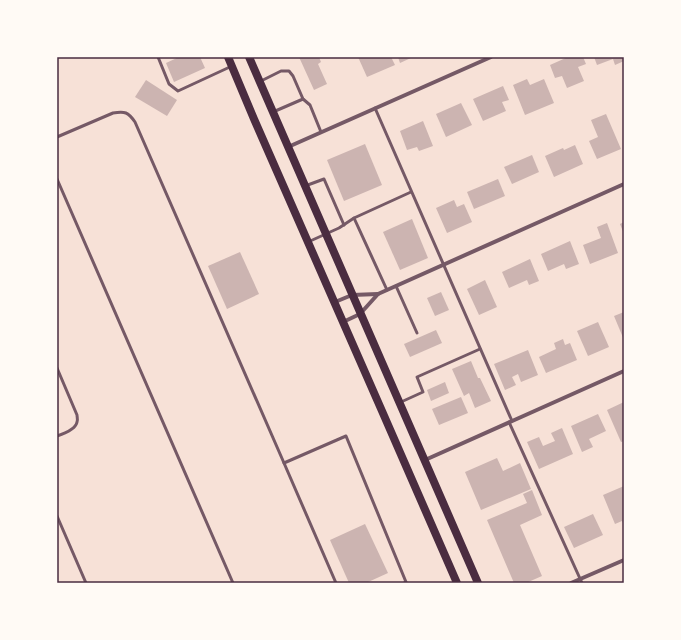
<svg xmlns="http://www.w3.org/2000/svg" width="681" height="640" font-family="Barlow,sans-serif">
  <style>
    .building { fill: #ccb4b1 }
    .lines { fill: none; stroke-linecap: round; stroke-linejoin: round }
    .service { stroke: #755966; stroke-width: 3 }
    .minor { stroke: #755966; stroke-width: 4 }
    .secondary { stroke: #4a2c40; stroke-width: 8 }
    .neatline { fill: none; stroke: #4a2c40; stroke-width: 1.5 }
  </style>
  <rect width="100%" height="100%" fill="#f7e1d7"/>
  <g class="building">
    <polygon points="179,57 200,57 205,68 174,82 166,63"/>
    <polygon points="299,57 319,57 321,62 318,64 327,84 314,90"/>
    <polygon points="358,57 391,57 395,65 367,77"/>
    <polygon points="398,57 413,57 400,63"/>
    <polygon points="568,57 583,57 586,64 578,67 584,81 567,88 562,76 555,78 550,65"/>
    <polygon points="594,57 624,57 624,61 615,65 613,59 597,65"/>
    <polygon points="527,79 530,85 544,79 554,103 525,115 513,85"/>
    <polygon points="146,80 177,100 167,116 135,97"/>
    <polygon points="503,86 509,100 502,102 506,111 483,121 473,99"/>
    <polygon points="461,103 472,125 446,137 436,114"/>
    <polygon points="606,114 621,149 597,159 589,141 598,137 591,120"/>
    <polygon points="423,121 433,146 419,151 417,147 407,150 400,131"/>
    <polygon points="365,144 382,185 344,201 327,160"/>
    <polygon points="575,145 583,164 554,177 545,156 563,148 564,150"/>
    <polygon points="532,155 539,172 512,184 504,167"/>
    <polygon points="498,179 505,196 474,209 467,192"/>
    <polygon points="454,200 457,207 464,204 472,222 447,233 436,208"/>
    <polygon points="412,219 428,258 400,270 383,232"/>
    <polygon points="624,222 624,234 620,224"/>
    <polygon points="607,223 618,253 590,264 583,245 601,238 597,227"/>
    <polygon points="570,241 579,264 566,269 564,264 548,271 541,254"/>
    <polygon points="240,252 259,294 227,309 208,266"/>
    <polygon points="530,259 539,281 529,285 527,280 509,288 502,272"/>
    <polygon points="485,280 497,307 479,315 467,289"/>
    <polygon points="441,292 449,310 435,316 427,298"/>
    <polygon points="624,312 624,340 614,316"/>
    <polygon points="598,322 609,347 588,356 577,331"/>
    <polygon points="436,330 442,343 410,357 404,344"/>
    <polygon points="563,339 565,345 570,343 577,360 546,373 539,357 556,349 554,343"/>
    <polygon points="528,350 538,375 521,382 518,374 512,377 516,385 505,390 494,364"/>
    <polygon points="471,361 478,378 480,378 491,401 475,408 469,393 464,396 452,369"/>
    <polygon points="445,382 449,393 431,401 427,390"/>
    <polygon points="461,397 468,413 439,425 432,409"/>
    <polygon points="624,402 624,441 621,442 607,410"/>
    <polygon points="598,414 606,431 589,439 593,447 582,452 571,426"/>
    <polygon points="562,428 573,454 539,469 527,442 539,437 543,446 555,441 551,433"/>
    <polygon points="497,458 503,471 520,463 531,489 481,510 465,472"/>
    <polygon points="624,486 624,525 622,521 615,524 603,495"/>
    <polygon points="532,490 542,515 520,525 542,576 526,583 514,583 487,520 527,503 523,494"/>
    <polygon points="593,514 603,535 574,548 564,527"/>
    <polygon points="365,524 388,573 366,583 349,583 330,540"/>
  </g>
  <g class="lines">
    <g class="service">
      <polyline points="158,57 169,84 178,91 232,66"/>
      <polyline points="261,81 281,71 289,71 293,76 303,99 310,105 321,132"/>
      <polyline points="375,108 512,421"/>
      <polyline points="273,112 303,99"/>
      <path d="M57 137 113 113C125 111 128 112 135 122L284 463 346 436 406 582 404 583"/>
      <polyline points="57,179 233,583"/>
      <polyline points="305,186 324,179 344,225"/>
      <polyline points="354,218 387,290"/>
      <polyline points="308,242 339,228 354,218 411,192"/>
      <polyline points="396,286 417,333"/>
      <path d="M57 368 77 415C77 417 78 419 77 422 76 429 63 434 57 436"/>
      <polyline points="401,402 423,392 417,377 480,349"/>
      <polyline points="509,422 582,583"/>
      <polyline points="284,463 336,583"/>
      <polyline points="57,516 86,583"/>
    </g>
    <g class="minor">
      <polyline points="288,147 491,57"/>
      <polyline points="335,302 352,295 378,294"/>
      <polyline points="343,322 360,314 378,294 624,184"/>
      <polyline points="425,460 624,371"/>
      <polyline points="571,583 624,560"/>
    </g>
    <g class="secondary">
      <polyline points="228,57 254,119 382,411 457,583"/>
      <polyline points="249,57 478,583"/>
    </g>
  </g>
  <rect width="681" height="640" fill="none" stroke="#fffaf5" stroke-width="116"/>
  <rect x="58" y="58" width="565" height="524" class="neatline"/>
</svg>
